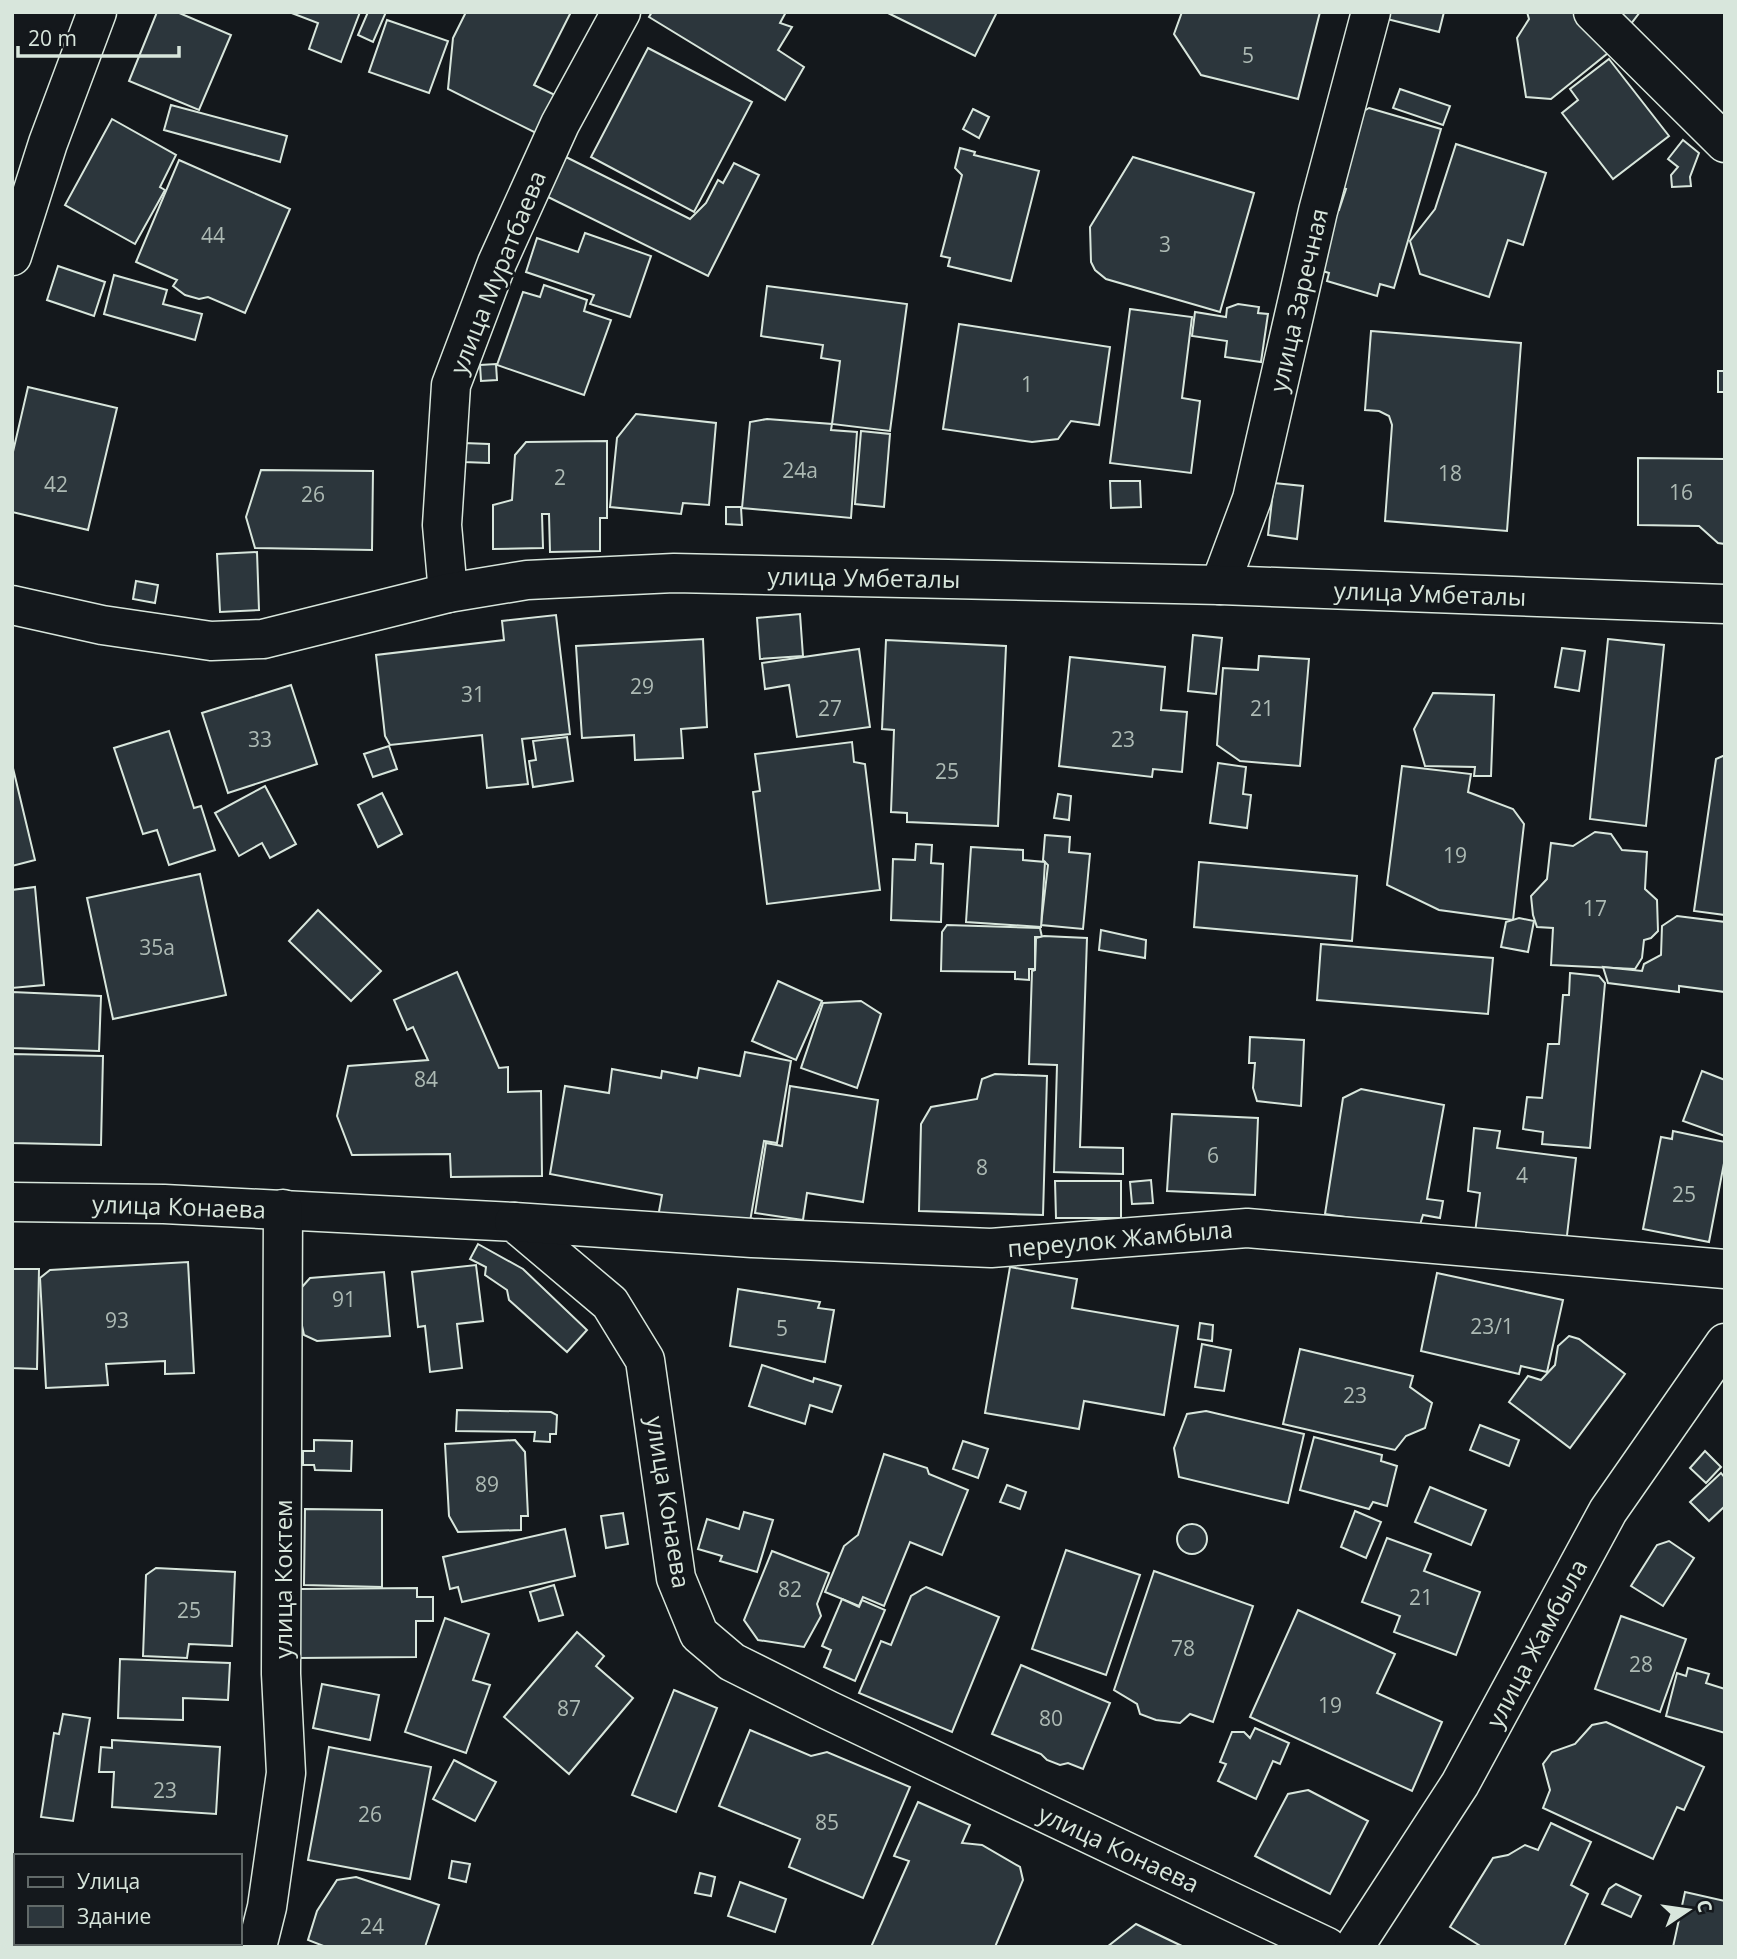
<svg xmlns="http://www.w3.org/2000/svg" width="1737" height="1959" font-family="'Open Sans',sans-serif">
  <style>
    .building { fill: #2c363c; stroke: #d8e6dc; stroke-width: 2 }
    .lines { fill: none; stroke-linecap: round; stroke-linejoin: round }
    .street-casing { stroke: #d8e6dc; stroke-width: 41 }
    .secondary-casing { stroke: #d8e6dc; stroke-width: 41 }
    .street { stroke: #14181c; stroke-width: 38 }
    .secondary { stroke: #14181c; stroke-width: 38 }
    .labels { text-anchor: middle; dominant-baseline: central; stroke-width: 5; stroke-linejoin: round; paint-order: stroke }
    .number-label { font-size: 21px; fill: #adbab4 }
    .street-label { font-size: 24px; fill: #d8e6dc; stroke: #14181c }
  </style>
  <rect width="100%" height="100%" fill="#14181c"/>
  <g class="building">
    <polygon points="157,12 177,12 231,35 199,110 129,81"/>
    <polygon points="289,12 360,12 341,62 309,49 318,23"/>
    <polygon points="368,12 386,12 373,42 358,35"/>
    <polygon points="466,12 571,12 534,85 557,96 538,134 448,89 453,38"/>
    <polygon points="652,12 786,12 780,23 792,27 778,50 804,67 785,100 649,17"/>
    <polygon points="886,12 997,12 975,56"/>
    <polygon points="1182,12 1320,12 1298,99 1201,75 1174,34"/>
    <polygon points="1384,12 1444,12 1439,32 1383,18"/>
    <polygon points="1527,12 1575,12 1608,53 1551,99 1526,97 1517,38 1529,19"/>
    <polygon points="1605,12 1640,12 1627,29"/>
    <polygon points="387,20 448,41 429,93 369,72"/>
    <polygon points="648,48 752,102 694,212 591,157"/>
    <polygon points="1609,59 1669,136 1613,179 1562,113 1578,100 1570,89"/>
    <polygon points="1400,89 1450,106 1443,125 1393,108"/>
    <polygon points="171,105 287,136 280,162 164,130"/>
    <polygon points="1369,108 1441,129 1394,288 1380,284 1377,296 1327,281 1329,273 1313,268 1332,207 1339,210 1346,189 1333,185 1352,118"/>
    <polygon points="973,109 989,117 979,138 963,129"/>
    <polygon points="112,119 176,155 160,187 165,190 135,244 65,205"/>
    <polygon points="1683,140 1699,153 1690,177 1691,186 1672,187 1671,175 1678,167 1668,159"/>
    <polygon points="1456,144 1546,173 1523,245 1508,240 1489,297 1420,274 1410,241 1435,209"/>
    <polygon points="960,148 975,152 974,155 1039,171 1011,281 948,266 950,258 941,256 962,175 955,168"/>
    <polygon points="566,157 690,219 706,203 718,180 723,183 734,163 759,175 708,276 546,196"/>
    <polygon points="1133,157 1254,193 1220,312 1106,279 1095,270 1091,262 1090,227"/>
    <polygon points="179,160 290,209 245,313 208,297 199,299 185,295 173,286 177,280 136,262"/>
    <polygon points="585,233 651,256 630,317 590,304 594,295 526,272 537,238 578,252"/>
    <polygon points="58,266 105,282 94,316 47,300"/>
    <polygon points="114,275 167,290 163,304 202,314 195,340 104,314"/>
    <polygon points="544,285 587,300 584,311 611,320 584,395 497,365 523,292 540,297"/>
    <polygon points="767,286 907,304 890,431 832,424 840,361 821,358 823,345 761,336"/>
    <polygon points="1238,304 1259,307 1258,313 1268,314 1261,362 1225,357 1227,341 1192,336 1195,312 1226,317 1227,308"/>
    <polygon points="1130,309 1192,317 1182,398 1200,401 1191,473 1110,463"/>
    <polygon points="959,324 1110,347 1099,425 1071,421 1058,439 1032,442 943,429"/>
    <polygon points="1371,331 1521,343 1507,531 1385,521 1392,425 1389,416 1379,411 1365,410"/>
    <polygon points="496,364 497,380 481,381 480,365"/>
    <rect x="1718" y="371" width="7" height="21"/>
    <polygon points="28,387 117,408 88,530 12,512 12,456"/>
    <polygon points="636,414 716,423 709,505 683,503 681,514 610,507 617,438"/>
    <polygon points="767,419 832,424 831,430 857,432 851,518 742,508 750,422"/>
    <polygon points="861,431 890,434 884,507 855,504"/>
    <polygon points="607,441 607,518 600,518 600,551 550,552 549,514 542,514 543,548 493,549 493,505 512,500 515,455 526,442"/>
    <polygon points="464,443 489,444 489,463 464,462"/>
    <polygon points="1638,458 1725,459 1725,544 1718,543 1699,526 1638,525"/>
    <polygon points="261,470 373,471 372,550 255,548 246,517"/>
    <polygon points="1110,481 1140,481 1141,507 1111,508"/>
    <polygon points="1274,483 1303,486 1297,539 1268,535"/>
    <polygon points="726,507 741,507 742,525 726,524"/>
    <polygon points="257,552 259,610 220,612 217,554"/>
    <polygon points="136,581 158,585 155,603 133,599"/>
    <polygon points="800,614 803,656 760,659 757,618"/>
    <polygon points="556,615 570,734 522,739 528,784 487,788 482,735 390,745 385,736 376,655 504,640 502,621"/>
    <polygon points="1193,635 1222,638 1216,694 1188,691"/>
    <polygon points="703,639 707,727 681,729 683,758 635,760 634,735 582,738 576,646"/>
    <polygon points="1608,639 1664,645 1646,826 1590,819"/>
    <polygon points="886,640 1006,646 998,826 907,822 907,813 891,812 894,730 882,729"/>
    <polygon points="1562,648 1585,651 1579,691 1555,687"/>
    <polygon points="859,649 870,727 797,737 789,685 765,689 762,663"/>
    <polygon points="1259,656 1309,659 1300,766 1240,761 1217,745 1223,668 1258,670"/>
    <polygon points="1070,657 1165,667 1161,710 1187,712 1182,772 1153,769 1152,777 1059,766"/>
    <polygon points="291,685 317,764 228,793 202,713"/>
    <polygon points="1433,693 1494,695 1491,776 1474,776 1475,767 1425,766 1414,729"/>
    <polygon points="169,731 194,808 201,806 215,850 169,865 157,830 143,834 114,748"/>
    <polygon points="567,737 573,781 533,787 529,761 536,760 533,741"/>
    <polygon points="852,742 854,762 865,764 880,890 767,904 753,792 760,791 755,754"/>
    <polygon points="389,746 397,769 373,777 364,754"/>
    <polygon points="1725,755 1725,915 1694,911 1716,759"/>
    <polygon points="1218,763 1246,767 1243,794 1251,795 1247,828 1210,823"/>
    <polygon points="12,764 35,860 12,866"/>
    <polygon points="1402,766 1471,774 1468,792 1513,809 1524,824 1513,920 1439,910 1387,885"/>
    <polygon points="265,786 296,844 270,858 262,843 239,856 215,813"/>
    <polygon points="382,793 402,834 378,847 358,805"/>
    <polygon points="1058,794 1071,796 1069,820 1054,818"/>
    <polygon points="1595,832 1611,834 1622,850 1647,852 1645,889 1657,900 1658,931 1651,938 1644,940 1642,958 1635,969 1551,965 1553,928 1537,927 1533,915 1531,896 1547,879 1551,843 1573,846"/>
    <polygon points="1045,835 1070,837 1069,852 1090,854 1083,929 1041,925 1048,865 1043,860"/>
    <polygon points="916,844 932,845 931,863 943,864 941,922 891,920 893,859 915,860"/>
    <polygon points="971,847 1023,850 1023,860 1045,862 1041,927 966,922"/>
    <polygon points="1199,862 1357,876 1352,941 1194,927"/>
    <polygon points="200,874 226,995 113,1019 87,898"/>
    <polygon points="35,887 44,985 12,988 12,890"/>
    <polygon points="318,910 381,971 351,1001 289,941"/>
    <polygon points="1677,916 1725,922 1725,992 1679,986 1679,992 1608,983 1603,967 1642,971 1644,964 1661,955 1662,926"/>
    <polygon points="1519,918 1534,921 1528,952 1501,947 1506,922"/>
    <polygon points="947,925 1040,928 1042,937 1035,937 1035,969 1029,969 1029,980 1015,979 1015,972 941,971 942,932"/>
    <polygon points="1101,930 1146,940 1145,958 1099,950"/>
    <polygon points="1044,936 1087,938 1080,1147 1123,1148 1123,1174 1054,1172 1057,1065 1029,1064 1032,971 1035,970 1036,938"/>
    <polygon points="1321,944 1493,958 1488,1014 1317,1000"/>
    <polygon points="457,972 499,1068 508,1067 508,1092 541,1091 542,1176 451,1177 450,1154 352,1155 337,1116 348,1066 428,1060 413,1027 407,1030 394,1000"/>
    <polygon points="1570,973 1599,976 1605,983 1590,1148 1542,1144 1543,1132 1523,1129 1527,1097 1542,1098 1548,1044 1559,1044 1563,995 1569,995"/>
    <polygon points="778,981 822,1001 796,1060 752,1041"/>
    <polygon points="12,992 101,996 99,1051 12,1048"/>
    <polygon points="861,1001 881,1014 857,1088 801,1068 823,1003"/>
    <polygon points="1250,1037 1304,1040 1301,1106 1257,1101 1253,1088 1255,1063 1249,1063"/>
    <polygon points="745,1052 791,1061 777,1143 764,1141 748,1233 658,1217 662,1195 550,1174 565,1086 609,1093 612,1069 661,1078 662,1071 697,1078 699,1068 740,1076"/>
    <polygon points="12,1054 103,1056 101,1145 12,1143"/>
    <polygon points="1702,1071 1725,1080 1725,1136 1683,1121"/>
    <polygon points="995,1074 1047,1076 1043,1215 919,1211 921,1124 931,1107 977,1099 982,1079"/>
    <polygon points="790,1086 878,1100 863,1202 807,1193 803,1220 755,1213 766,1143 782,1146"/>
    <polygon points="1361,1089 1444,1105 1427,1199 1443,1201 1440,1218 1423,1215 1419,1228 1325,1214 1343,1098"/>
    <polygon points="1172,1114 1258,1118 1255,1195 1167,1191"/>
    <polygon points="1474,1128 1500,1131 1497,1148 1576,1158 1566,1244 1475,1233 1480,1193 1468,1191"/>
    <polygon points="1673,1131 1725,1142 1725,1158 1709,1242 1643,1229 1661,1137 1672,1139"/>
    <polygon points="1151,1180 1153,1203 1132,1204 1130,1182"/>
    <polygon points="1055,1181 1121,1181 1121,1218 1056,1218"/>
    <polygon points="478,1244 523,1269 587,1330 567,1352 509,1300 507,1290 485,1275 486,1267 470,1259"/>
    <polygon points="188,1262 194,1373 165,1374 165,1361 106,1364 108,1385 46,1388 40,1278 50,1270"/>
    <polygon points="476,1265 483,1321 457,1324 462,1368 430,1372 425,1326 418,1327 412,1272"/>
    <polygon points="1010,1267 1077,1279 1072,1308 1178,1326 1164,1415 1084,1401 1079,1429 985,1413"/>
    <polygon points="12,1269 39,1269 37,1369 12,1368"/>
    <polygon points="384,1272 390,1336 317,1341 304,1335 299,1312 302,1287 310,1278"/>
    <polygon points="1437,1273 1563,1300 1547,1372 1521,1366 1519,1374 1421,1351"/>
    <polygon points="738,1289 820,1302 818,1308 834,1310 825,1362 730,1346"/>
    <polygon points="1200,1323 1213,1325 1212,1341 1198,1339"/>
    <polygon points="1569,1336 1579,1339 1625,1374 1570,1448 1509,1402 1528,1376 1541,1380 1555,1365 1558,1346"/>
    <polygon points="1202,1344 1231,1350 1224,1391 1195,1387"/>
    <polygon points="1300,1349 1413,1376 1410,1387 1432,1403 1425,1428 1406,1436 1395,1450 1283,1424"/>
    <polygon points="762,1365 813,1382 814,1378 841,1386 832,1412 810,1405 805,1424 749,1406"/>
    <polygon points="457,1410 551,1412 557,1415 556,1434 550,1434 550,1442 534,1441 535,1432 456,1431"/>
    <polygon points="1206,1411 1304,1434 1288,1503 1179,1477 1174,1448 1187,1414"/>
    <polygon points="1480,1425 1519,1440 1509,1466 1470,1450"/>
    <polygon points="1314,1437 1382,1455 1381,1461 1397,1466 1387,1506 1373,1502 1369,1509 1300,1490"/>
    <polygon points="314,1440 352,1441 351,1471 315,1470 314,1465 303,1465 303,1451 314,1451"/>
    <polygon points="515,1440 525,1452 528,1516 521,1516 521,1530 458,1532 449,1516 445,1444"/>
    <polygon points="963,1441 988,1449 978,1478 953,1469"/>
    <polygon points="1705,1451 1721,1467 1706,1483 1690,1468"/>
    <polygon points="884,1454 927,1468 929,1474 968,1490 942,1555 910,1542 884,1606 863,1597 859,1606 825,1592 844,1546 858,1535"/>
    <polygon points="1721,1473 1725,1478 1725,1506 1709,1521 1690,1502"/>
    <polygon points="1007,1485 1026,1492 1020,1509 1000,1502"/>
    <polygon points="1430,1487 1486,1510 1471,1545 1415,1522"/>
    <polygon points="305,1509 382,1510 382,1587 304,1585"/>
    <polygon points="1355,1511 1381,1522 1366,1558 1341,1547"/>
    <polygon points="744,1512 773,1520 757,1572 720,1561 722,1556 698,1549 707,1519 739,1529"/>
    <polygon points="623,1513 628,1544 606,1548 601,1516"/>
    <circle cx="1192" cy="1539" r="15"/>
    <polygon points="565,1529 575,1576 462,1602 458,1587 450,1589 443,1557"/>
    <polygon points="1387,1538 1431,1554 1424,1571 1480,1592 1456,1655 1394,1632 1400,1616 1362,1602"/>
    <polygon points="1669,1541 1694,1558 1663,1606 1631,1586 1657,1545"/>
    <polygon points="1066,1550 1140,1575 1106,1675 1032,1649"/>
    <polygon points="772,1551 829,1573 817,1604 821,1616 804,1647 758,1640 744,1620"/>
    <polygon points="156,1568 235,1572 232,1646 189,1644 187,1658 143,1656 146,1575"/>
    <polygon points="1154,1571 1253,1606 1213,1722 1190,1714 1180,1723 1156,1720 1140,1714 1137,1704 1114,1690"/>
    <polygon points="554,1585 563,1615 539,1621 530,1592"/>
    <polygon points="926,1587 999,1617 952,1732 859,1693 881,1641 891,1645 911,1596"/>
    <polygon points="417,1588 417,1597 433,1597 433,1621 416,1621 416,1657 300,1658 300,1589"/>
    <polygon points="842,1599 859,1607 862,1600 885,1610 855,1681 824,1667 831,1650 822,1646"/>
    <polygon points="1298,1610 1395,1654 1377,1693 1442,1722 1412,1791 1250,1717"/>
    <polygon points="1621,1616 1686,1639 1660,1712 1595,1689"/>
    <polygon points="445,1618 489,1634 473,1680 490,1685 466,1753 405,1732"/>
    <polygon points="577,1632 604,1656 596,1666 633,1698 569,1774 504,1717"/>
    <polygon points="120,1659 230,1663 228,1700 183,1698 183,1720 118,1718"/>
    <polygon points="1021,1665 1110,1703 1083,1769 1068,1763 1060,1765 1047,1760 1041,1754 992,1734"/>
    <polygon points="1688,1668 1709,1674 1706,1683 1725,1689 1725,1733 1666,1716 1677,1673 1686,1676"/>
    <polygon points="322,1684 379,1695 370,1740 313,1728"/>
    <polygon points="674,1690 717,1708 676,1812 632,1795"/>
    <polygon points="63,1714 90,1718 73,1821 41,1817 54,1733 59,1734"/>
    <polygon points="1606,1722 1704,1767 1684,1810 1677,1807 1653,1859 1543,1808 1550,1790 1543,1764 1552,1752 1575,1744 1592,1725"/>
    <polygon points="1255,1728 1289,1743 1280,1764 1273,1761 1256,1799 1218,1781 1226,1764 1220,1762 1232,1732 1244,1732 1250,1738"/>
    <polygon points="750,1730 811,1756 827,1752 910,1787 863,1898 789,1867 800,1839 719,1806"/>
    <polygon points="112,1740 220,1747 216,1814 112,1807 114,1772 99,1772 101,1747 112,1748"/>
    <polygon points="329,1747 431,1767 410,1879 308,1860"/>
    <polygon points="454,1760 496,1782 475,1821 433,1799"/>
    <polygon points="1308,1790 1368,1821 1330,1894 1255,1856 1288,1794"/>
    <polygon points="918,1802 970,1825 962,1843 982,1845 1020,1867 1023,1880 995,1947 871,1947 909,1861 894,1856"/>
    <polygon points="1551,1823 1591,1842 1571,1885 1588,1894 1564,1947 1482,1947 1450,1927 1493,1858 1508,1855 1525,1845 1538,1850"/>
    <polygon points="452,1861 470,1864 466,1882 449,1878"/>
    <polygon points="700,1873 715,1877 711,1896 695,1893"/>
    <polygon points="356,1877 439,1905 425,1947 326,1947 308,1940 317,1911 337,1880"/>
    <polygon points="740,1882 786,1899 775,1932 728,1916"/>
    <polygon points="1616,1884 1641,1896 1631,1917 1602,1904 1609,1889"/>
    <polygon points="1685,1892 1725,1901 1725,1947 1673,1947"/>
    <polygon points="1136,1924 1184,1947 1107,1947"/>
  </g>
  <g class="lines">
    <g class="street-casing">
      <g id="street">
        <polyline points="1593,12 1725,143"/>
        <polyline points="1220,585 1252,499 1318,211 1371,12"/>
        <polyline points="448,593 442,525 451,385 497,263 560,124 621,12"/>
        <polyline points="12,605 102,625 211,641 263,639 448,593 527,580 674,573 1220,585 1725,604"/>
        <polyline points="12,1202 164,1204 514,1222 610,1303 645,1360 676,1578 699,1634 732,1662 828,1710 1327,1947"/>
        <polyline points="514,1222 752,1238 991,1248 1247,1228 1725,1269"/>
        <polyline points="257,1947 267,1907 286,1773 281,1674 283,1209"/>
        <polyline points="1354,1947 1460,1784 1608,1511 1725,1343"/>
      </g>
    </g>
    <g class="secondary-casing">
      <polyline id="secondary" points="12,256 48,143 97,12"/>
    </g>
    <use href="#street" class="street"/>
    <use href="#secondary" class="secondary"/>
  </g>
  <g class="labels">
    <g class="number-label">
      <text x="1248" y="55">5</text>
      <text x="213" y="235">44</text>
      <text x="1165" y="244">3</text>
      <text x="1027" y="384">1</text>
      <text x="800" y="470">24а</text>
      <text x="1450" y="473">18</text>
      <text x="560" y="477">2</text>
      <text x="56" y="484">42</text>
      <text x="1681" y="492">16</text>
      <text x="313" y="494">26</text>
      <text x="642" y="686">29</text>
      <text x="473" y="694">31</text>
      <text x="830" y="708">27</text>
      <text x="1262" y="708">21</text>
      <text x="260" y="739">33</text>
      <text x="1123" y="739">23</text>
      <text x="947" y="771">25</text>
      <text x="1455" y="855">19</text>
      <text x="1595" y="908">17</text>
      <text x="157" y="947">35а</text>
      <text x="426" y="1079">84</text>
      <text x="1213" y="1155">6</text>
      <text x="982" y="1167">8</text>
      <text x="1522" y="1175">4</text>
      <text x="1684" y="1194">25</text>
      <text x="344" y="1299">91</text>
      <text x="117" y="1320">93</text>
      <text x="1492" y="1326">23/1</text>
      <text x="782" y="1328">5</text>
      <text x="1355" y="1395">23</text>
      <text x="487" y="1484">89</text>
      <text x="790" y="1589">82</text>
      <text x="1421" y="1597">21</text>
      <text x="189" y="1610">25</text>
      <text x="1183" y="1648">78</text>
      <text x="1641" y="1664">28</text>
      <text x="1330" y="1705">19</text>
      <text x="569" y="1708">87</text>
      <text x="1051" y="1718">80</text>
      <text x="165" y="1790">23</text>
      <text x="370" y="1814">26</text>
      <text x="827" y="1822">85</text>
      <text x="372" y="1926">24</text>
    </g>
    <g class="street-label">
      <text transform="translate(497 272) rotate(-68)">улица Муратбаева</text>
      <text transform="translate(1298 300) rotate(-77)">улица Заречная</text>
      <text transform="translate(864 577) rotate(1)">улица Умбеталы</text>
      <text transform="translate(1430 593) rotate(2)">улица Умбеталы</text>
      <text transform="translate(179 1206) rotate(2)">улица Конаева</text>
      <text transform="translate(1120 1238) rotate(-5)">переулок Жамбыла</text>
      <text transform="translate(669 1502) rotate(81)">улица Конаева</text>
      <text transform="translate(282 1579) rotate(-90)">улица Коктем</text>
      <text transform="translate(1536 1643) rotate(-62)">улица Жамбыла</text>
      <text transform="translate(1119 1848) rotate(25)">улица Конаева</text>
    </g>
  </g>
  <rect width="1737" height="1959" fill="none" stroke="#d8e6dc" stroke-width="28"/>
  <rect x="14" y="1854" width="228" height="91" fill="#14181c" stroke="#626a69" stroke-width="2"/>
  <rect x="28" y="1877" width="35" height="10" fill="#14181c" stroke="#626a69" stroke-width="2"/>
  <text x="77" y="1889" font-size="21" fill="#d8e6dc">Улица</text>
  <rect x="28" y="1906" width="35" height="21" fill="#2c363c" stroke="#626a69" stroke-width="2"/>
  <text x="77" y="1924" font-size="21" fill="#d8e6dc">Здание</text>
  <g transform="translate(1688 1910) rotate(77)" stroke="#14181c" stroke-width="5" paint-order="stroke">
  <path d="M0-5L12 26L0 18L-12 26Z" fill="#d8e6dc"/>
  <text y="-10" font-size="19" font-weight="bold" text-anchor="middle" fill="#d8e6dc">С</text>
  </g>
  <path d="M18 46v10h161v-10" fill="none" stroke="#d8e6dc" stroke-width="3.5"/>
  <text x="28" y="46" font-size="21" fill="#d8e6dc" stroke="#14181c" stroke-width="5" paint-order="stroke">20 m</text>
</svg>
